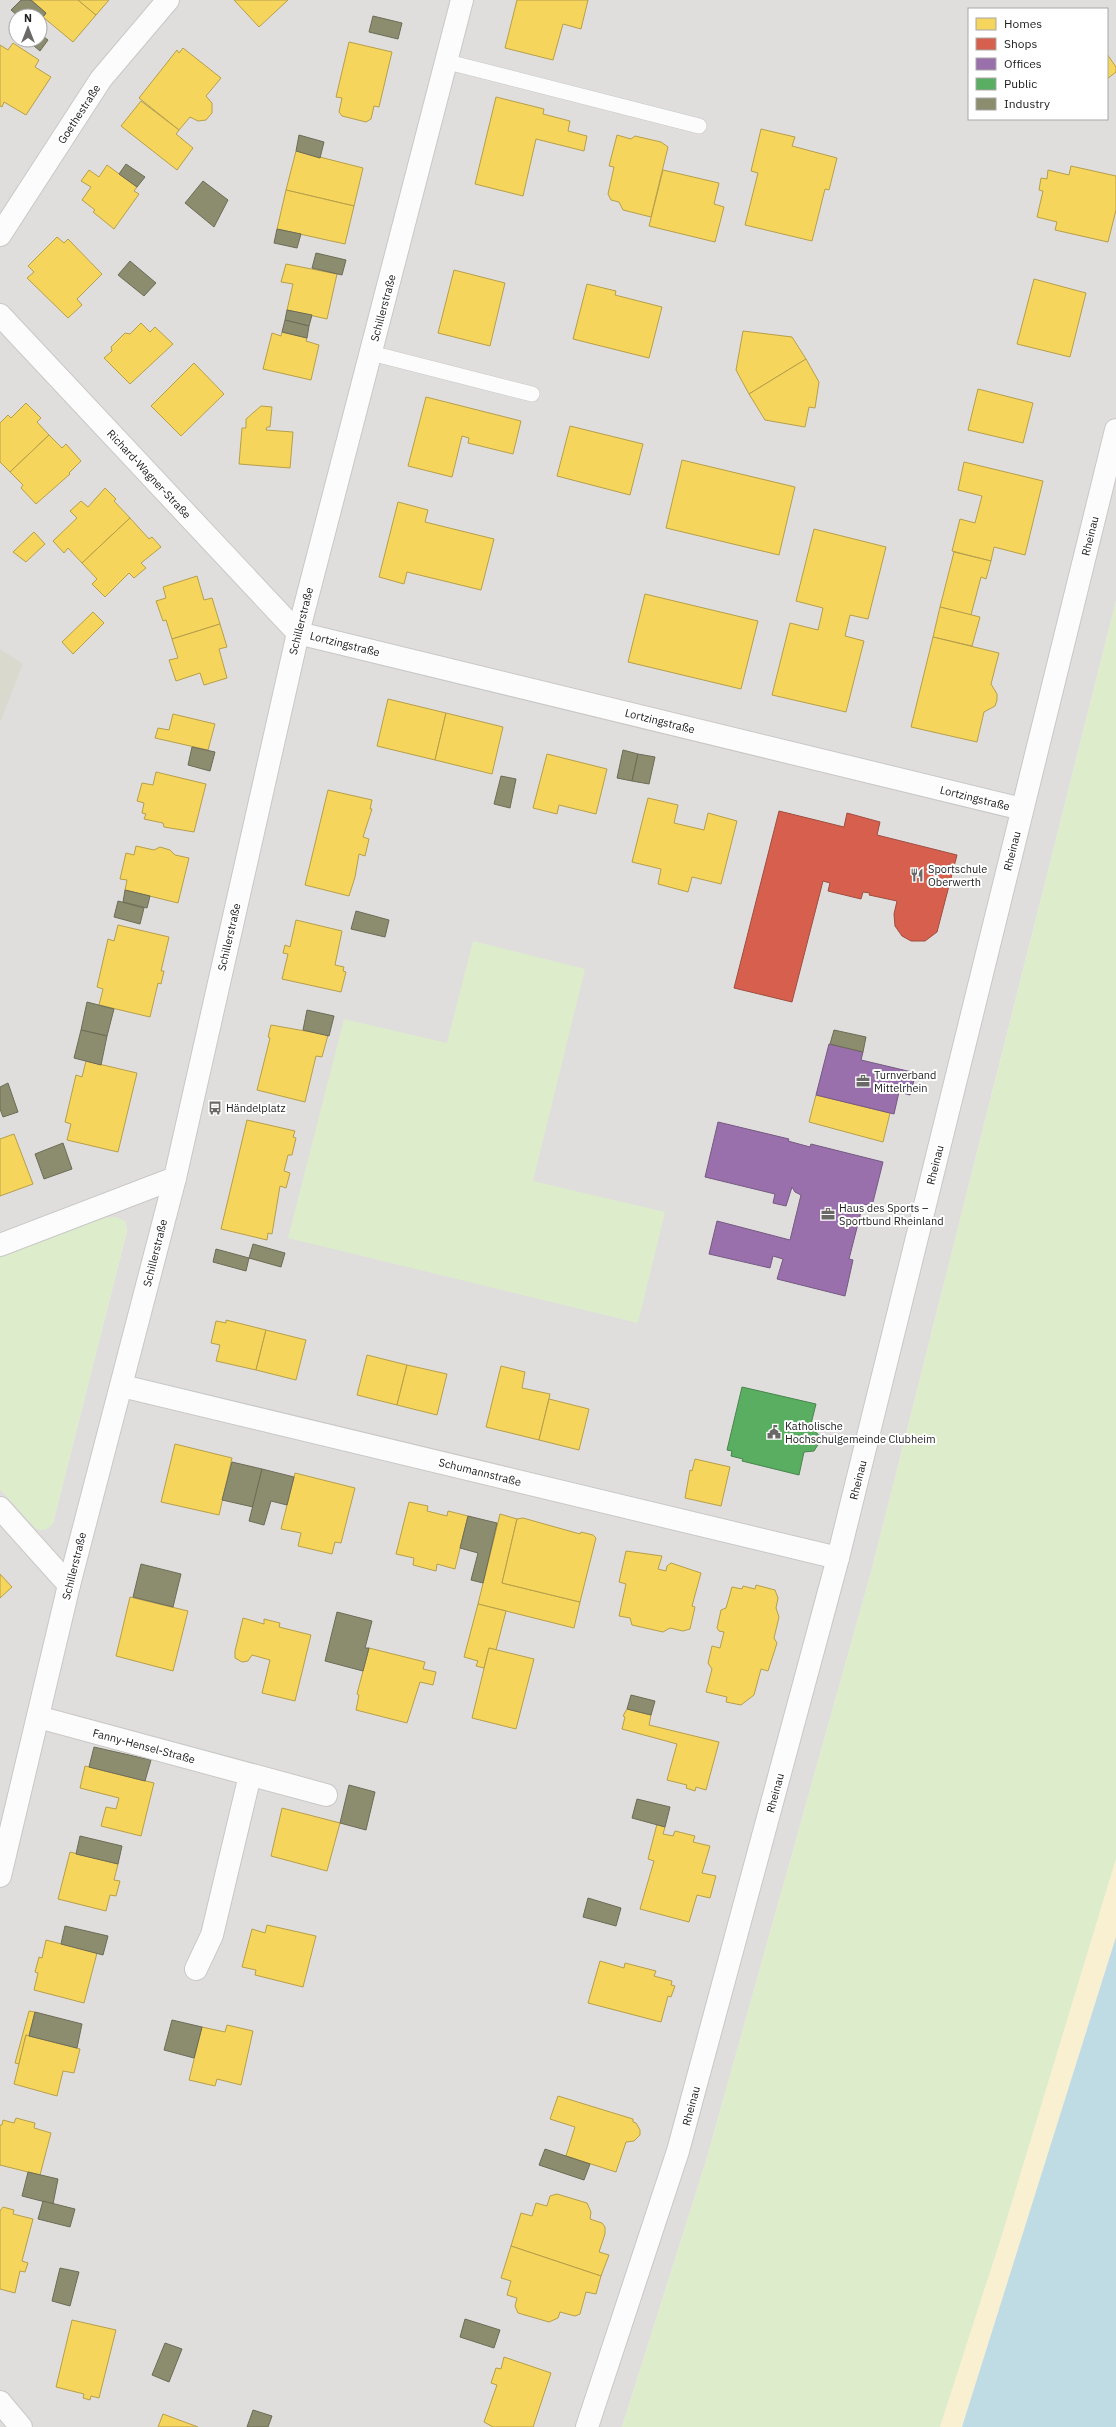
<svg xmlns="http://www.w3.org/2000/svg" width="1116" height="2427" font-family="'IBM Plex Sans',sans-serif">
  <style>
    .residential { fill: #dfdedc; fill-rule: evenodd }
    .construction { fill: #d9d9cd }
    .grass { fill: #ddeccb }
    .sand { fill: #f8f0d0 }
    .water { fill: #bfdbe3 }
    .homes { fill: #f6d55c; stroke: #b69f4b }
    .shops { fill: #d6604d; stroke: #a04d40 }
    .offices { fill: #9970ab; stroke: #755982 }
    .public { fill: #5aae61; stroke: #49844e }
    .industry { fill: #8c8c6e; stroke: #6c6c57 }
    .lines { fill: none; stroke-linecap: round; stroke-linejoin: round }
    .service-casing { stroke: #c9c8c7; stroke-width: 16 }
    .minor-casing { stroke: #c9c8c7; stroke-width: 24 }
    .service { stroke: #fdfcfc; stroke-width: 15 }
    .minor { stroke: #fdfcfc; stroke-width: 22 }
    .labels { text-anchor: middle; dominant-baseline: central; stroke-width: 4; stroke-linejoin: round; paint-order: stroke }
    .street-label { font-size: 11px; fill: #222; stroke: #fff }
    .poi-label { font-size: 11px; fill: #222; stroke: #fff; text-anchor: start }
  </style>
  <rect width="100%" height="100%" fill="#f0eeeb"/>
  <path class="residential" d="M0 0H1116V601L873 1565 706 2161 622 2427H0V1489L36 1528 53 1523 127 1231 125 1221 103 1218 0 1257ZM969 9H1107V119H969ZM16 16H40V40H16Z"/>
  <polygon class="construction" points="0,649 23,664 0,722"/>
  <g class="grass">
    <polygon points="1116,601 1116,1859 1002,2235 940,2427 622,2427 706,2161 873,1565"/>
    <polygon points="473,941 585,969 533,1181 665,1212 638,1323 288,1238 344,1019 447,1043"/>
    <path d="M116 1217 125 1221 127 1231 53 1523C48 1530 44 1531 36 1529L0 1489V1257L103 1218Z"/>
  </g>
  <polygon class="sand" points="1116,1859 1116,1937 962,2427 940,2427 1002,2235"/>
  <polygon class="water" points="1116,1937 1116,2427 962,2427"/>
  <g class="homes">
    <polygon points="31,0 78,0 96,15 73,42 43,17 46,13"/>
    <polygon points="78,0 109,0 96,15"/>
    <polygon points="234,0 288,0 259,27"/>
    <polygon points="517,0 588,0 581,29 563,24 553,60 505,48"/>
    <polygon points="349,42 392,52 379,107 374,106 371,119 366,122 342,116 339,112 342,98 336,97"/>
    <polygon points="13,43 39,60 35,67 51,77 26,115 4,102 2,107 0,106 0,45 8,50"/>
    <polygon points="183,48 221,78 206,96 212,103 212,113 206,120 198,121 190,117 179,130 139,98 177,50 179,53"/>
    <polygon points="1107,54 1116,67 1116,72 1107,79"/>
    <polygon points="496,97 544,109 543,114 570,121 568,131 587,136 584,151 536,139 523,196 475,184"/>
    <polygon points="141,101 179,130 176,134 193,148 177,170 121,126"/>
    <polygon points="761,129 795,137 792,146 837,158 829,190 825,189 812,241 745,225 758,173 751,171"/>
    <polygon points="617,135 631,139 635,136 661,142 668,147 651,217 623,210 619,202 611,200 608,194 614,167 609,166"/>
    <polygon points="296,151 363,168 354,206 286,190"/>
    <polygon points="107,165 137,187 134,191 139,194 114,229 93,212 95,210 82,200 91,187 81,181 89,170 99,177"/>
    <polygon points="1071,166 1116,176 1116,210 1108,242 1055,230 1057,222 1037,217 1043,191 1039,190 1041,178 1047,179 1048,170 1069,175"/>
    <polygon points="663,170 719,183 714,204 724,207 715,242 649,226"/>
    <polygon points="286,190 354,206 345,244 277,229"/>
    <polygon points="57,237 64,243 68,239 102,274 77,299 82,305 68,318 27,278 34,272 28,266"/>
    <polygon points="286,264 337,274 327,319 287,310 293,284 281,282"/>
    <polygon points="454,270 505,283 490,346 438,333"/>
    <polygon points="1034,279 1086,293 1070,357 1017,344"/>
    <polygon points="587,284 616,291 615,295 662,307 649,358 573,339"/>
    <polygon points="141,323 150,332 155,327 173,344 130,384 104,358 112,351 111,347 125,333 130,334"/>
    <polygon points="743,331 792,337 806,359 749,394 736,370"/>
    <polygon points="282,332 307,338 306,341 319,345 311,380 263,369 272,333 281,336"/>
    <polygon points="806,359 819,382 815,408 809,407 805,427 765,420 749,394"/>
    <polygon points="194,363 224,394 181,436 151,406"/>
    <polygon points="978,389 1033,403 1023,443 968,430"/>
    <polygon points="426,397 521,421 513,454 468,443 469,438 462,436 452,477 408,466"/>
    <polygon points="26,403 41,418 37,422 49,435 10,472 0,462 0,423 8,415 11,418"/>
    <polygon points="261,406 272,407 270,427 267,427 266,430 293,432 290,468 239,464 242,428 246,428 246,419"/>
    <polygon points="570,426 643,444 630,495 557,476"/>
    <polygon points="49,435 62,448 66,444 81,461 69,473 70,474 36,504 21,488 23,485 10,472"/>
    <polygon points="682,460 795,487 779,555 666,528"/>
    <polygon points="964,462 1043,481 1025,555 994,547 991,561 952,551 960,519 975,523 982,496 958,490"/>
    <polygon points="105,488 116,499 114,501 130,518 82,563 68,548 64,553 53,541 77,518 70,511 81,501 88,507"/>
    <polygon points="398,502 428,510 425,522 494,539 481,590 407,572 404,584 379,577"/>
    <polygon points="130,518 149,539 152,537 161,547 141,563 146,568 134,578 129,573 105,597 92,584 97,579 82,563"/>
    <polygon points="814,529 886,547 868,619 850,615 845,636 864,641 846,712 772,695 790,623 818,630 823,608 796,601"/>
    <polygon points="34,532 45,544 26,562 13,552"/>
    <polygon points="954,552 991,561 986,579 981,577 971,615 940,607"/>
    <polygon points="197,576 204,600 212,598 220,624 172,639 166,620 163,621 156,601 166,598 163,587"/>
    <polygon points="645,594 758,621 741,689 628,662"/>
    <polygon points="940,607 980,617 972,646 933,637"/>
    <polygon points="93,612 104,623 73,654 62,642"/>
    <polygon points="220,624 227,647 219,649 227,678 204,685 200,673 176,681 169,660 178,658 172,639"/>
    <polygon points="933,637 999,653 991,684 997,694 997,700 995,706 984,712 977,742 911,727"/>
    <polygon points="388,699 446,713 435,760 377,746"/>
    <polygon points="446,713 503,727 492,774 435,760"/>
    <polygon points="173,714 215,724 208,750 155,738 158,728 169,730"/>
    <polygon points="547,754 607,769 596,814 559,805 557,814 533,808"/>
    <polygon points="156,772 206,784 194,832 164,827 163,823 144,819 146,814 142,813 144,803 137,801 142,783 153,785"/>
    <polygon points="328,790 372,800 370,809 372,809 363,837 369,839 365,856 359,854 355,877 349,896 305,885"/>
    <polygon points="648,798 678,805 674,823 704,830 708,813 737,821 721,884 692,877 688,892 658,884 661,869 632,862"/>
    <polygon points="136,846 154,850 160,847 170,850 175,855 189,858 178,903 125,890 127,880 120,879 126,853 134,855"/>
    <polygon points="296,920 342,931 335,965 344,967 343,971 346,972 341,992 282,979 288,954 283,953 285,945 290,947"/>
    <polygon points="118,925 169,937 161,971 164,971 161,984 158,983 150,1017 99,1005 103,989 97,987 108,939 114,941"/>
    <polygon points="271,1025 328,1035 322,1057 316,1056 305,1102 257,1090 270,1038 268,1037"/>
    <polygon points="86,1061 137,1073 118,1152 67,1140 71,1124 65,1122 76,1075 82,1077"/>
    <polygon points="816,1095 890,1113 883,1142 809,1122"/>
    <polygon points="247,1120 295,1131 293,1137 296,1138 292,1155 288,1155 284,1171 290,1173 286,1188 280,1186 272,1234 268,1233 267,1240 221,1229"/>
    <polygon points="14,1134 33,1184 0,1196 0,1139"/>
    <polygon points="226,1320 266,1330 256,1370 216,1361 220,1345 211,1343 216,1321 226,1323"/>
    <polygon points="266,1330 306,1340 296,1380 256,1370"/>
    <polygon points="367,1355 407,1365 397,1405 357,1395"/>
    <polygon points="407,1365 447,1374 437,1415 397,1405"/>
    <polygon points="501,1366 525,1372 522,1388 550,1394 539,1440 486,1427"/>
    <polygon points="549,1399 589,1409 579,1450 539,1440"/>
    <polygon points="175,1444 232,1458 219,1515 161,1502"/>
    <polygon points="695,1459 730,1467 721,1506 685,1498 690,1470 692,1471"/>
    <polygon points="295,1473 355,1488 341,1543 335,1542 332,1554 298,1546 301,1533 281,1529"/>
    <polygon points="409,1502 428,1506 427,1511 447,1516 448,1511 468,1516 455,1569 437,1564 436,1571 413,1565 414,1558 396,1554"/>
    <polygon points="500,1514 517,1519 502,1583 580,1602 574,1628 478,1604"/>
    <polygon points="523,1518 580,1534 581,1532 593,1535 596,1538 580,1602 502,1583 517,1519"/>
    <polygon points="626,1551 662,1556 658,1569 666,1571 667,1566 671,1563 701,1573 692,1606 695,1607 690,1629 683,1631 670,1628 663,1632 632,1625 630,1618 619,1616 626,1584 619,1582"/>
    <polygon points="0,1574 12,1587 0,1598"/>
    <polygon points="756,1585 775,1590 778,1598 776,1608 779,1617 774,1638 777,1643 768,1671 761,1669 754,1695 741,1705 726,1702 727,1697 706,1692 712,1669 708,1663 712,1646 720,1648 724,1632 719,1631 717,1628 721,1610 726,1608 732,1587 742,1589 743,1586 755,1589"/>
    <polygon points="130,1597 188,1611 173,1671 116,1656"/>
    <polygon points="478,1604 506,1611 496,1650 489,1648 484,1668 476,1666 478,1661 464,1657"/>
    <polygon points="243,1618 264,1624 264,1619 280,1623 279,1627 311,1635 295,1701 262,1693 270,1660 252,1655 248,1661 242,1662 235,1658 235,1651"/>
    <polygon points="369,1648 425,1662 423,1669 436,1672 433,1685 420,1682 407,1723 356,1710 359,1695 357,1694"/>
    <polygon points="489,1648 534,1659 516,1729 472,1718"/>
    <polygon points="627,1709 651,1715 649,1725 719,1742 706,1790 696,1787 695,1791 686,1788 687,1785 667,1780 677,1744 622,1729 625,1717 623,1716"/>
    <polygon points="85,1766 154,1783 141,1836 101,1826 106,1807 116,1809 119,1798 80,1788"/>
    <polygon points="282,1808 340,1823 327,1871 271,1856"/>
    <polygon points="657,1824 665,1827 663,1834 673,1836 675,1831 695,1836 693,1842 710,1846 702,1873 716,1876 710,1898 697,1895 689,1922 640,1909 654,1861 648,1859"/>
    <polygon points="70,1852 118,1864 114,1880 120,1881 116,1896 110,1895 106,1911 58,1899"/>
    <polygon points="267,1925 316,1936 303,1987 255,1975 256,1970 242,1967 252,1929 265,1933"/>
    <polygon points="46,1940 97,1953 84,2003 34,1990 38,1973 35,1972 39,1957 42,1958"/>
    <polygon points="600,1961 624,1968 625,1963 656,1971 654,1976 672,1981 671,1985 675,1986 671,1997 668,1996 661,2022 588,2003"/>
    <polygon points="29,2011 35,2012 29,2036 26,2035 19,2064 15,2063"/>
    <polygon points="227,2025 253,2031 241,2085 217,2079 215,2086 189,2080 202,2027 225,2032"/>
    <polygon points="26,2035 80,2049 74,2073 63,2071 57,2096 14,2084"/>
    <polygon points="558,2096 633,2119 633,2122 636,2123 640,2130 640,2135 634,2141 626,2142 616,2172 566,2156 575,2127 550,2119"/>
    <polygon points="16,2118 35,2123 34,2128 51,2133 40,2175 0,2165 0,2125 2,2125 3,2120 14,2123"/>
    <polygon points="557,2194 587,2203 591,2212 590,2219 602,2223 605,2227 605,2234 599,2252 609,2255 601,2276 511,2246 521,2213 532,2216 536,2203 547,2206 550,2196"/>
    <polygon points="3,2207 14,2210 13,2214 33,2219 22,2261 28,2263 25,2272 20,2271 15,2293 0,2289 0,2211"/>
    <polygon points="511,2246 601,2276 596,2294 586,2292 580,2314 575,2316 560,2312 558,2318 549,2322 518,2313 515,2306 517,2298 507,2295 511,2281 501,2278"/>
    <polygon points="72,2320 116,2330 99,2398 91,2396 90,2400 83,2398 84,2394 56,2387"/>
    <polygon points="504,2357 551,2373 533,2427 493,2427 484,2422 497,2385 491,2383 496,2368 501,2369"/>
    <polygon points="163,2414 198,2427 158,2427"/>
  </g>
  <polygon class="shops" points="779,811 844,827 847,813 880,822 877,835 957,855 937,932 925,941 911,941 902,936 895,926 894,914 897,901 869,895 870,893 863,892 861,899 828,891 830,883 823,881 792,1002 734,988"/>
  <g class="offices">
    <polygon points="829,1044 863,1052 861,1060 916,1073 910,1095 899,1092 894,1114 816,1095"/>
    <polygon points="718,1122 789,1139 788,1141 810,1147 811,1144 883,1162 872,1206 863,1204 849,1259 853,1260 845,1296 777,1279 783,1259 773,1256 770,1268 709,1254 717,1221 790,1240 801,1195 795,1192 792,1187 786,1206 773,1203 775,1194 705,1177"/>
  </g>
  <polygon class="public" points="742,1387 816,1404 810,1428 818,1434 819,1443 814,1451 804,1452 799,1475 742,1461 743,1459 731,1456 732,1451 727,1450"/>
  <g class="industry">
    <polygon points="21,0 31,0 46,13 43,17 45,19 40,25 40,16 18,16 11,10"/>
    <polygon points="373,16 402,23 398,39 369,32"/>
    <polygon points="40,34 48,40 40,51 27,40 40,40"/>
    <polygon points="299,135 324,142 320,158 296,151"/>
    <polygon points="126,164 145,177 137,187 119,174"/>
    <polygon points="203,181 228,200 214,227 185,203"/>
    <polygon points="277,229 301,234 297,248 274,243"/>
    <polygon points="316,253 346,260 342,275 312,268"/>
    <polygon points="130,261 156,283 144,296 118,275"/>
    <polygon points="287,310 312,315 309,326 285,320"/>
    <polygon points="285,320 309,326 307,338 282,332"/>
    <polygon points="192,747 215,752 210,771 188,765"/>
    <polygon points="623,750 638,754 632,781 617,778"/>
    <polygon points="638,754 655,757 649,784 632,781"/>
    <polygon points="501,776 516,779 510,808 494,804"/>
    <polygon points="125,890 150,896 147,908 123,902"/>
    <polygon points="118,901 144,908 140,924 114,917"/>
    <polygon points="356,911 389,920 385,937 351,929"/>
    <polygon points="87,1002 114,1009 107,1036 81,1030"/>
    <polygon points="307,1010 334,1016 329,1036 303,1030"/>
    <polygon points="81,1030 107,1036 101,1065 74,1058"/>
    <polygon points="834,1030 866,1037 863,1052 830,1044"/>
    <polygon points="8,1083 18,1112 3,1117 0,1109 0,1087"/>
    <polygon points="63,1143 72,1169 44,1179 35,1154"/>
    <polygon points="253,1244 285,1253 281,1267 249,1258"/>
    <polygon points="216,1249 249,1258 246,1271 213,1262"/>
    <polygon points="232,1462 262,1469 253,1507 222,1500"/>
    <polygon points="262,1469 294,1477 287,1505 271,1501 264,1525 249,1521"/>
    <polygon points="468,1516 497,1523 483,1583 471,1580 478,1553 460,1548"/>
    <polygon points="141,1564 181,1574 173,1607 133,1597"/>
    <polygon points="337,1612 372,1621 365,1648 369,1648 363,1671 325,1661"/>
    <polygon points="631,1695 655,1701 651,1715 627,1709"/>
    <polygon points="94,1747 151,1760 145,1781 89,1767"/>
    <polygon points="349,1785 375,1792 366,1830 340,1823"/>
    <polygon points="637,1799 670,1807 665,1827 632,1818"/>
    <polygon points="80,1836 122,1846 118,1864 76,1854"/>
    <polygon points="588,1898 621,1908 616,1926 583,1917"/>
    <polygon points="65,1926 108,1936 103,1955 61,1944"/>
    <polygon points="35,2012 82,2024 77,2048 29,2036"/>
    <polygon points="172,2020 202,2027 194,2058 164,2050"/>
    <polygon points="545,2149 590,2164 584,2180 539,2165"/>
    <polygon points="28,2172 58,2179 53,2204 22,2196"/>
    <polygon points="43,2201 75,2209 70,2227 38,2219"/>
    <polygon points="60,2268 79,2272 70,2306 52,2301"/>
    <polygon points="465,2319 500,2330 494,2348 460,2337"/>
    <polygon points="165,2343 182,2349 169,2382 152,2375"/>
    <polygon points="253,2410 272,2416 268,2427 247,2427"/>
  </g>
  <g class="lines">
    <g class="service-casing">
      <g id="service">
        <polyline points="448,62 699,126"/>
        <polyline points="371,353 532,394"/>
      </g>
    </g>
    <g class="minor-casing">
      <g id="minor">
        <polyline points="0,235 101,79 168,0"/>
        <polyline points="0,315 298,633 1022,809"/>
        <polyline points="0,1245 175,1178"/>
        <polyline points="122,1386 838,1558"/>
        <polyline points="0,1508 69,1585"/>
        <polyline points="38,1717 326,1795"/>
        <polyline points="0,1876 69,1585 175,1178 298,633 462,0"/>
        <polyline points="196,1969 212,1935 250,1775"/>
        <polyline points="0,2402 21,2427"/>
        <polyline points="587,2427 678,2151 838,1558 1116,430"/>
      </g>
    </g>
    <use href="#service" class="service"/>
    <use href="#minor" class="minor"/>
  </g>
  <defs>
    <g id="restaurant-bare" transform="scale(1.08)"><path d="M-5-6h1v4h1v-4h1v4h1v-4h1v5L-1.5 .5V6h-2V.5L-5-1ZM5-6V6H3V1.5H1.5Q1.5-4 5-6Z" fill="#6a6968" stroke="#fff" stroke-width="2.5" paint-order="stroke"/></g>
    <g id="office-bare" transform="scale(1.08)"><path d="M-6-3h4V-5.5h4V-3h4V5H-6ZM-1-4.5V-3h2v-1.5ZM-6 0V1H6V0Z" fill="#6a6968" stroke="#fff" stroke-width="2.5" paint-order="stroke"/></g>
    <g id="bus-bare" transform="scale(1.08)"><path d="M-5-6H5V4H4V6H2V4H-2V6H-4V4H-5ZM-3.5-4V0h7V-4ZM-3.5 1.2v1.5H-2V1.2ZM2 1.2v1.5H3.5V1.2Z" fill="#6a6968" stroke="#fff" stroke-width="2.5" paint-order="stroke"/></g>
    <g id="civic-bare" transform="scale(1.08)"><path d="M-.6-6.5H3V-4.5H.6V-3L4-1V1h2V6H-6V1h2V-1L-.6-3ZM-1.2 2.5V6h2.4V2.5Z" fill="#6a6968" stroke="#fff" stroke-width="2.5" paint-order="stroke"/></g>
  </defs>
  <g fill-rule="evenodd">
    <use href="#restaurant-bare" x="917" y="875"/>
    <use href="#office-bare" x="863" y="1081"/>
    <use href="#bus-bare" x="215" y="1108"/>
    <use href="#office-bare" x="828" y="1214"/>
    <use href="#civic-bare" x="774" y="1432"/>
  </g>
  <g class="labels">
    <g class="street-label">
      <text transform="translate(79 114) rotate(-57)">Goethestraße</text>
      <text transform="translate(383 308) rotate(-75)">Schillerstraße</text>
      <text transform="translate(149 474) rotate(47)">Richard-Wagner-Straße</text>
      <text transform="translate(1090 536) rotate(-76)">Rheinau</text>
      <text transform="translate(301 621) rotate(-76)">Schillerstraße</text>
      <text transform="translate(345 644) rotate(14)">Lortzingstraße</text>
      <text transform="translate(660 721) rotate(14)">Lortzingstraße</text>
      <text transform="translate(975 798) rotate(14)">Lortzingstraße</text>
      <text transform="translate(1012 851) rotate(-76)">Rheinau</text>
      <text transform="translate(229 937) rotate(-77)">Schillerstraße</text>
      <text transform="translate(935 1165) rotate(-76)">Rheinau</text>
      <text transform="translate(155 1253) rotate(-76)">Schillerstraße</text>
      <text transform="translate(480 1472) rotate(14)">Schumannstraße</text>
      <text transform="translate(858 1480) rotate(-76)">Rheinau</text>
      <text transform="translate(74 1566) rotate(-76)">Schillerstraße</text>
      <text transform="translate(144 1746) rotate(15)">Fanny-Hensel-Straße</text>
      <text transform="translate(775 1793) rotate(-75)">Rheinau</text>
      <text transform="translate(691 2106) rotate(-75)">Rheinau</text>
    </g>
    <g class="poi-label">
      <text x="928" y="869">Sportschule<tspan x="928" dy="13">Oberwerth</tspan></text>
      <text x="874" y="1075">Turnverband<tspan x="874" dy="13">Mittelrhein</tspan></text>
      <text x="226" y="1108">Händelplatz</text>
      <text x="839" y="1208">Haus des Sports –<tspan x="839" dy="13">Sportbund Rheinland</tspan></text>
      <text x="785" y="1426">Katholische<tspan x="785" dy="13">Hochschulgemeinde Clubheim</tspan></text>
    </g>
  </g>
  <rect x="968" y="8" width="140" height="112" fill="#ffffff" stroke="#a7a7a7"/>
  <rect x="976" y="18" width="20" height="12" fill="#f6d55c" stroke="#a7a7a7"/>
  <text x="1004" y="28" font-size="12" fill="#222222">Homes</text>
  <rect x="976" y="38" width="20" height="12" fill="#d6604d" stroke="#a7a7a7"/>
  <text x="1004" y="48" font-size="12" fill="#222222">Shops</text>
  <rect x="976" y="58" width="20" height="12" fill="#9970ab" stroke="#a7a7a7"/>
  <text x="1004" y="68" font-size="12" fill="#222222">Offices</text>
  <rect x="976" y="78" width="20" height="12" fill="#5aae61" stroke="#a7a7a7"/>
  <text x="1004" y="88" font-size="12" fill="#222222">Public</text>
  <rect x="976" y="98" width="20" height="12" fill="#8c8c6e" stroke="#a7a7a7"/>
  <text x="1004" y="108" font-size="12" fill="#222222">Industry</text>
  <g transform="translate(28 28)"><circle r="19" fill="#ffffff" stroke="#a7a7a7"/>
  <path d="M0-3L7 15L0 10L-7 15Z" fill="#6a6968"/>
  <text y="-6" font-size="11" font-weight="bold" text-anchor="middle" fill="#222222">N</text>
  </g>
</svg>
